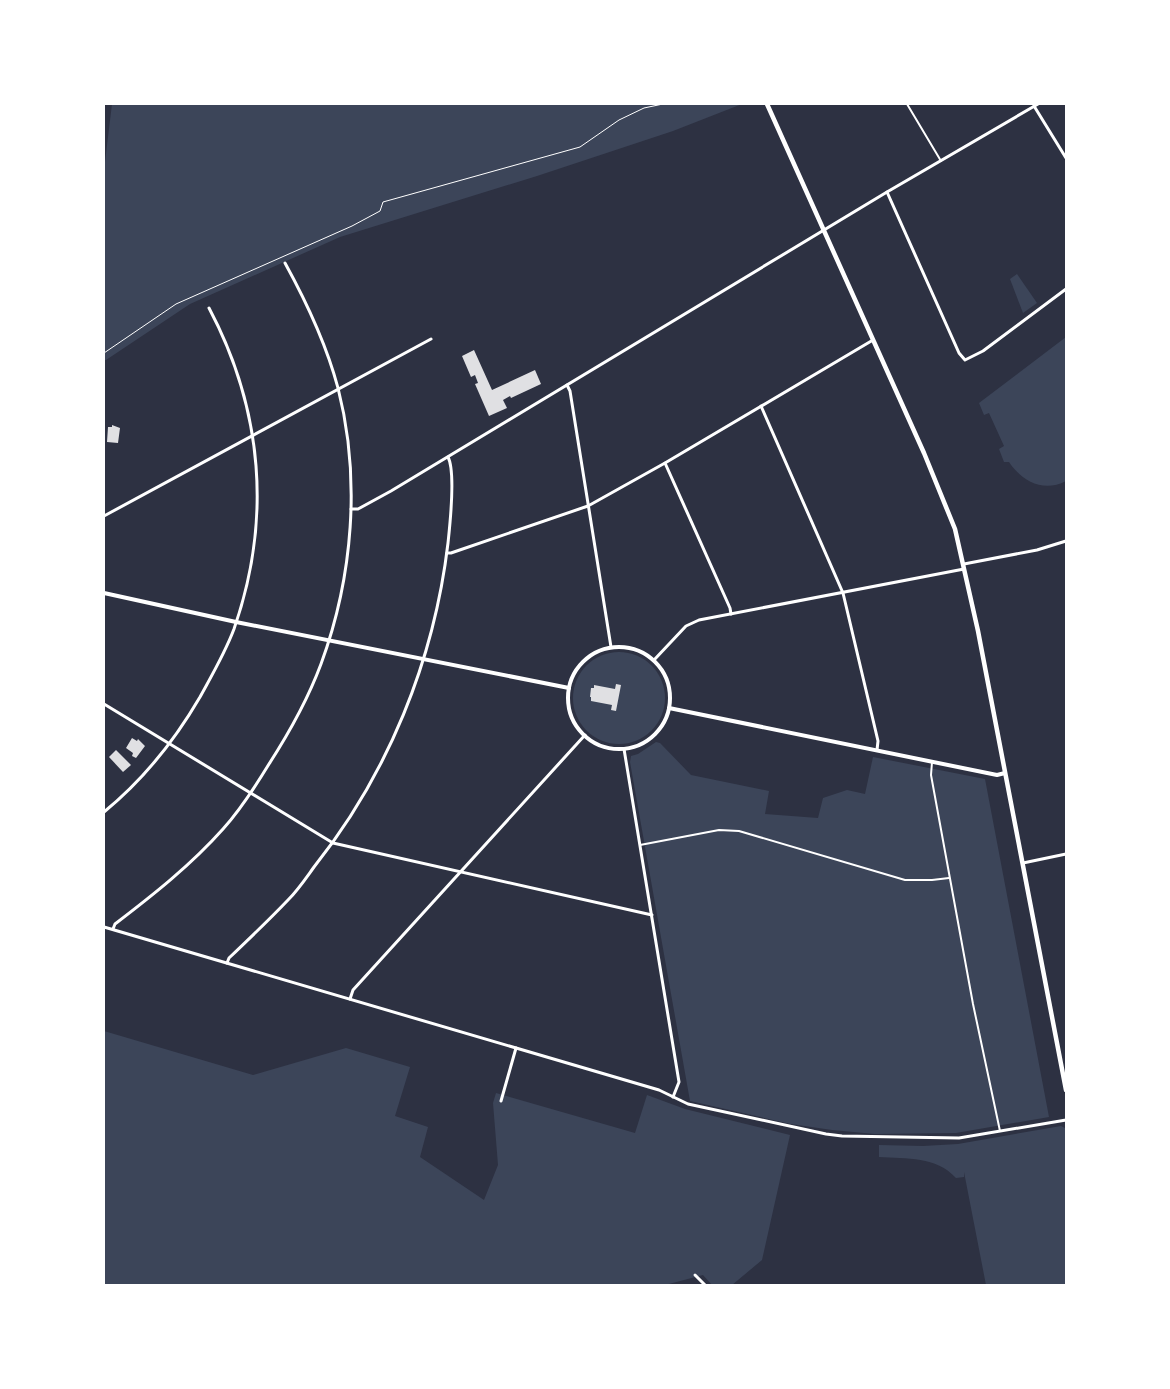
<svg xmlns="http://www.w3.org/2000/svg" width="1170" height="1389" font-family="Overpass,sans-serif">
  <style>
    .green { fill: #3c4559 }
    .building { fill: #e0e0e3 }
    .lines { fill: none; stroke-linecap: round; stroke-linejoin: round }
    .path { stroke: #fff; stroke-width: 1 }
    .service { stroke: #fff; stroke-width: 2 }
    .minor { stroke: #fff; stroke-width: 3 }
    .tertiary { stroke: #fff; stroke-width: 4 }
    .secondary { stroke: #fff; stroke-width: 4.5 }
  </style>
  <rect width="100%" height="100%" fill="#2d3142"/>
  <g class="green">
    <polygon points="112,104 742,104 673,131 537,176 340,237 190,304 106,360 104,360 104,170"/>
    <polygon points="1017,274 1037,303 1023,313 1010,279"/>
    <path d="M1066 337V481C1043 493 1022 481 1009 462H1004L999 449 1004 446 989 413 984 415 979 403Z"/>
    <circle cx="619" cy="698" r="46"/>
    <polygon points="656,742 660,743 691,775 769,791 765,814 818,818 823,798 847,790 865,794 873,757 985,779 1049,1117 956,1133 875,1134 832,1130 791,1124 690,1101 630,762 631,756 638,754"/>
    <polygon points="104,1031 253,1075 346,1048 410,1067 395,1116 428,1127 420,1157 484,1200 498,1165 493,1103 496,1093 635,1133 647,1095 685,1109 790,1135 762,1260 732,1285 712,1285 703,1275 665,1285 104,1285"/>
    <path d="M1061 1126 1065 1128 1066 1133V1285H986L964 1172V1177L956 1178C936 1156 907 1159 879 1157V1145L923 1146 958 1144Z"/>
  </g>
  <g class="building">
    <polygon points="474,350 492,390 535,370 541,384 511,398 510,396 503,400 507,408 489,416 475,384 478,383 475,375 471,377 462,356"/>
    <polygon points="112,425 120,428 118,443 107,442 108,427 112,427"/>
    <polygon points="616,684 621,685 616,711 611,710 612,705 591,701 591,697 590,697 591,688 594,688 594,685 615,689"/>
    <polygon points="132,738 137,741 138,739 145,746 136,758 132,756 133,753 126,748"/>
    <polygon points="116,750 131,765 123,772 109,757"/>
  </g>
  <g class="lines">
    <polyline class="path" points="104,353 176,304 352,226 380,211 383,202 580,147 619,120 644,108 663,104"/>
    <g class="service">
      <polyline points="907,104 941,161"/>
      <polyline points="932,762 931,775 973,1004 1000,1131"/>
      <polyline points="640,845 719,830 739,831 905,880 932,880 949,878"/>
    </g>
    <g class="minor">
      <polyline points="1034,106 1066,158"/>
      <polyline points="887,192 959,353 965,360 983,351 1066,289"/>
      <polyline points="567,385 570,391 611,647"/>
      <polyline points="761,406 843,593 878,741 877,750"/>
      <polyline points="665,463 730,608 731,614"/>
      <polyline points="351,509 358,509 391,491 887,192 1038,104"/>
      <polyline points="104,516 431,339"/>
      <polyline points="447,553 451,553 588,506 665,463 873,340"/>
      <polyline points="964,564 1037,550 1066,541"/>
      <polyline points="654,660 686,626 699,620 964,569"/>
      <polyline points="104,704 333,843 652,915"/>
      <polyline points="624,749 679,1082 673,1097"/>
      <path d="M104 812C143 780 175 740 200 697 212 675 225 653 234 629 272 520 263 410 209 308"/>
      <polyline points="1023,863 1066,854"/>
      <polyline points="104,927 659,1090 688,1104 826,1134 842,1136 959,1138 1066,1120"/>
      <path d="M113 929 115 924C153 895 191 865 223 829 241 809 255 787 269 764 289 733 308 699 321 664 353 577 361 478 338 388 326 343 307 303 285 263"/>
      <path d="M227 963 229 958C249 939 269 920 288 900 298 890 306 878 314 867 388 774 434 661 448 543 450 524 456 472 448 457"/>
      <polyline points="350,999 353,990 585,735"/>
      <polyline points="501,1101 516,1048"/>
      <polyline points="695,1275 705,1285"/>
    </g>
    <g class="tertiary">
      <polyline points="104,593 236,622 569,688"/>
      <circle cx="619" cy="698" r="51"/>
      <polyline points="669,708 997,775 1005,773"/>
    </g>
    <polyline class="secondary" points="767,104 924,453 955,529 978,631 1066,1090"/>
  </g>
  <rect width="1170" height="1389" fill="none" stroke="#ffffff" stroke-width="210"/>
</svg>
